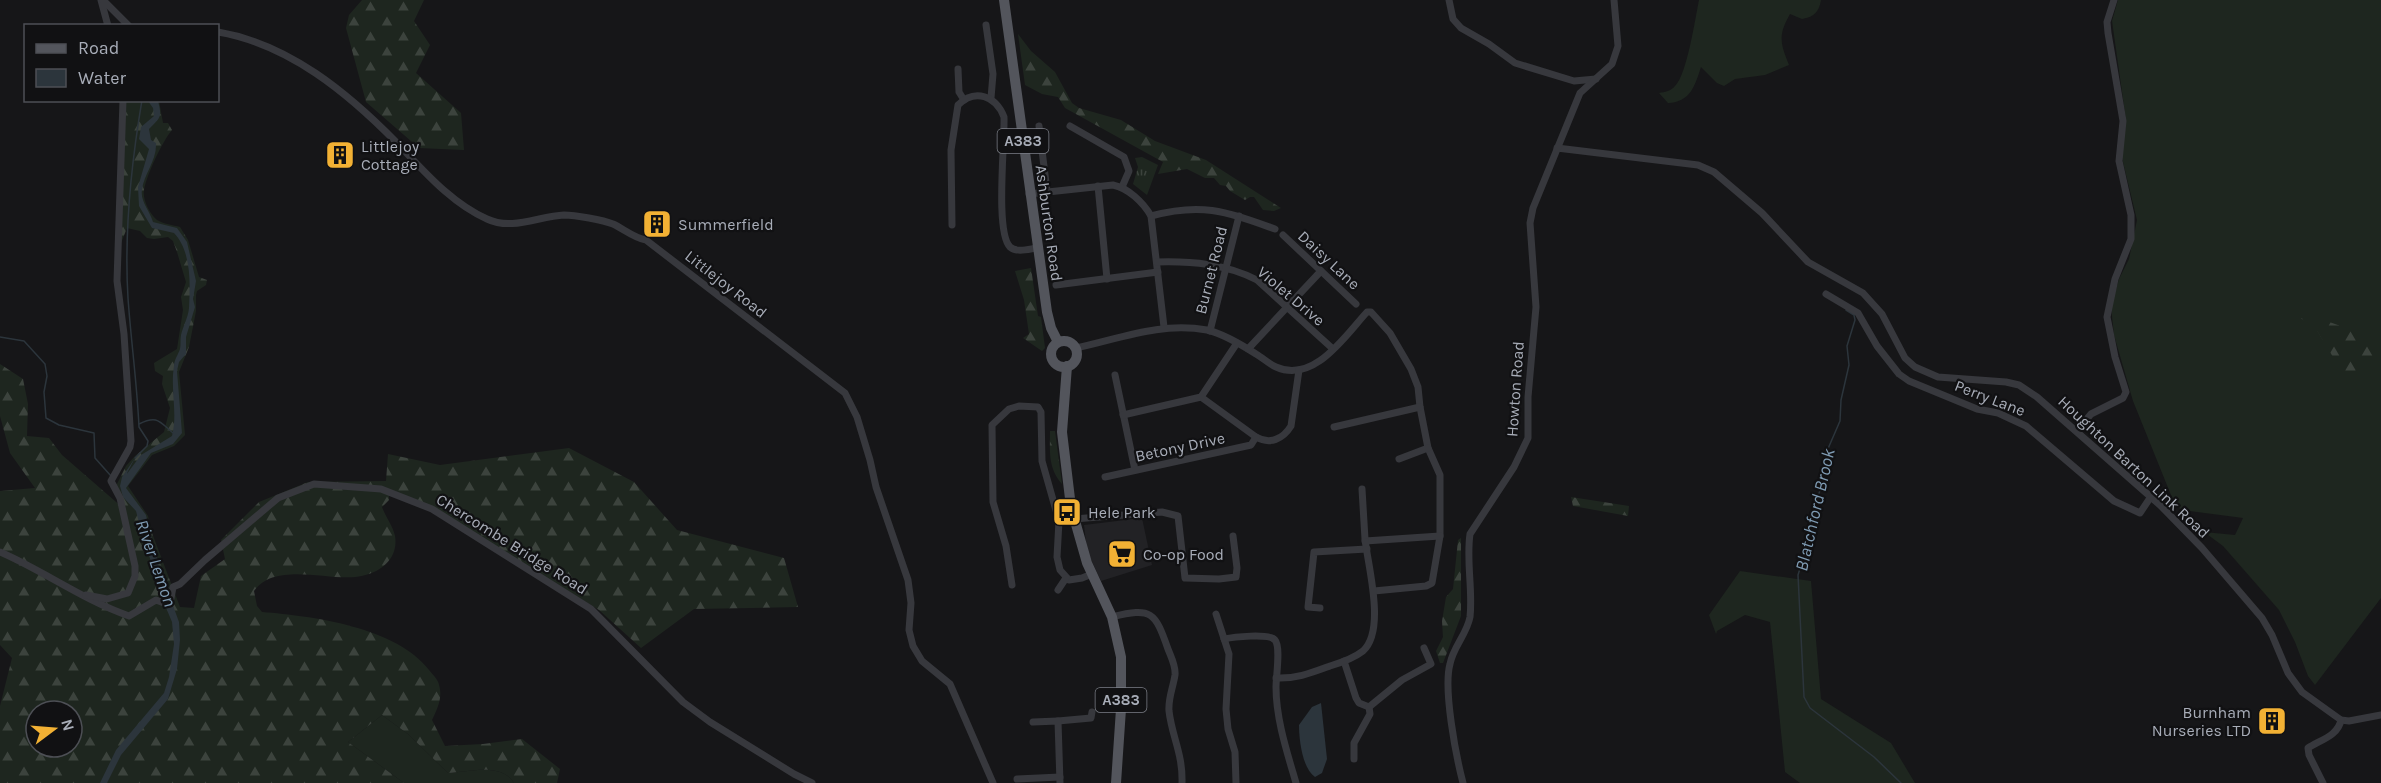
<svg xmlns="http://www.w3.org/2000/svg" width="2381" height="783" font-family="Karla,sans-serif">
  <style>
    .built { fill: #222225 }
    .grass { fill: #1e261f }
    .forest { fill: url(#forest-firs); fill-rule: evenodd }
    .park { fill: url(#park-tufts) }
    .water { fill: #2c353c }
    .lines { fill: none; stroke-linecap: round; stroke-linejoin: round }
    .stream { stroke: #2c353c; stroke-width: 1.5 }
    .minor { stroke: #37383d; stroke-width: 7 }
    .primary { stroke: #53555c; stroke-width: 10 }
    .labels { text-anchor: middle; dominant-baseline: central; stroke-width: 4.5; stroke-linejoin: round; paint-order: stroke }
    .shield { fill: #111113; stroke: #7b7e86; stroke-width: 1.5 }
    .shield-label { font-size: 15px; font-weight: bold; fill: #a8adb8 }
    .poi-label { font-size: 16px; fill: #a8adb8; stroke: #111113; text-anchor: start }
    .street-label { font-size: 16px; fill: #a8adb8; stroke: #111113 }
    .water-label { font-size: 18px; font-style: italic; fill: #7f9bb3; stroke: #111113 }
  </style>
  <defs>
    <pattern id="forest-firs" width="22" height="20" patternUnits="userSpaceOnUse" patternTransform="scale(1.5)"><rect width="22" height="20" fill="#1e261f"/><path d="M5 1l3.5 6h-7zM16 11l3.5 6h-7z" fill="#3c433d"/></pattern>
    <pattern id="park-tufts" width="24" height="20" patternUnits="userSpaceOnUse" patternTransform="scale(1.5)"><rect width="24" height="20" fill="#1e261f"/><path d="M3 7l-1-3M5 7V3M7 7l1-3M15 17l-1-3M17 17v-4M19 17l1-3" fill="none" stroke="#3c433d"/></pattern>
  </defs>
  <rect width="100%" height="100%" fill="#161618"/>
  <polygon class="built" points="1142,518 1152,565 1101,581 1087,551 1084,525"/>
  <g class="grass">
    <path d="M1699 0H1821C1819 12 1814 17 1802 19L1790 14C1778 35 1780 43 1789 65L1765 75 1735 79 1724 86 1717 83 1701 67C1695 85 1691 102 1668 103L1659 93C1665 92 1671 91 1675 86 1687 74 1695 19 1699 0Z"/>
    <polygon points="2118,0 2381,0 2381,598 2315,685 2308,676 2295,642 2279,610 2223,546 2204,532 2235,535 2243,518 2182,510 2175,505 2133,401 2114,335 2111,307 2119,279 2129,259 2137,220 2122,158 2126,120 2112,21"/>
    <polygon points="1740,571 1811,581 1821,699 1891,743 1915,783 1800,783 1785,772 1770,622 1745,615 1717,631 1716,634 1709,615"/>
    <path d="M382 715 408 734 448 773C468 772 502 762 514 783H404L348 742Z"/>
  </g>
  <g class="forest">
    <polygon points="362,0 424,0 414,21 430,45 416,73 461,113 464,150 419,148 366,102 346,28 349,15"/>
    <polygon points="1018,34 1031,51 1055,72 1072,103 1079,108 1121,120 1155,141 1206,160 1281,208 1274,211 1263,210 1254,197 1250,197 1245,200 1230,191 1226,186 1220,185 1214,178 1205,178 1187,169 1158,174 1163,162 1065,108 1058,97 1042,94 1025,85"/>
    <path d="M125 100 159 101 163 123H168L172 130C162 142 147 174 144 190 142 199 150 215 157 220 163 224 173 225 180 227L188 240 199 277 207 280 206 285 197 291 196 295V311L189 347 179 372 185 435 174 446 152 455 128 486 148 516 152 533 180 607 194 608 201 576 225 559 221 540 259 502 308 482 386 481 388 454 440 465 569 448 634 482 677 530 784 558 798 607 694 609 641 648 599 610 432 507 389 492V500L382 507C385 516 393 526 395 536 399 561 377 575 355 577 326 580 274 562 254 591L257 606 262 612C312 616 396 627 429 670 432 674 438 679 439 685 443 698 437 709 432 720L445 746 483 744 522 739 560 769 557 783H514C502 762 468 772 448 773L408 734 382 715 348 742 404 783H0V706L12 658 0 645V491L35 488 10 453 0 416V364L23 379 28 404 27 436 49 438 62 455 123 508 116 486 126 466 135 456 164 432 170 408 162 384 163 376 155 371 154 363 177 349 183 310 181 297 186 282 177 252 173 241 168 237 154 239 147 238 140 231 127 228 119 248ZM36 711H72V747H36Z"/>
    <polygon points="1031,268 1038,316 1041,317 1045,348 1042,351 1023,338 1029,334 1024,300 1015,271"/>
    <path d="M2301 318C2331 319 2347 328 2373 342L2379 357 2345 377 2318 332Z"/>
    <path d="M1050 431H1055L1062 484C1048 468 1050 452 1050 431Z"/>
    <polygon points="1571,497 1629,506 1628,516 1573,506"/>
    <polygon points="1461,538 1461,616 1443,663 1440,663 1436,651 1443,637 1442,621 1446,597 1453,589 1458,540"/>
  </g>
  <polygon class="park" points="1142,157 1158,165 1147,195 1133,184 1138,167 1135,158"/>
  <g class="water">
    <path d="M148 101H158C163 119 159 118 149 129L151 140 156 143C157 161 144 173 142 190 140 201 150 211 153 222L177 228 187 242 196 281 193 299 195 307 186 337V354L179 362 177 371 182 433 173 444 151 453 126 488 146 515 159 567 179 622 180 640 177 669 168 699 121 755 107 783H100L116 750 164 693 169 677 174 644 172 622 164 603 159 583 144 542 136 511 123 497 120 486 122 477 135 458 126 475 141 455 172 436C178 413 170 390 174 366 174 360 178 355 180 349 181 344 180 340 181 335 183 326 188 318 189 308 190 285 192 252 174 233L152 228 139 206 138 187 149 149 139 139 141 127 154 116 153 108Z"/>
    <path d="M1321 703 1327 759 1322 773 1315 777C1302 768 1299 739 1299 725L1312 707Z"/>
  </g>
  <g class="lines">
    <g class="stream">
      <polyline points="1846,310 1854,315 1855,320 1847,346 1849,365 1841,400 1840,421 1827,451 1822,485 1813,510 1809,539 1798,575 1804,697 1810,708 1874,757 1901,783"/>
      <polyline points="0,337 24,341 45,364 47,376 44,392 46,418 59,425 94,433 95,458 111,476"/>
      <path d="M139 424C157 415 159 421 173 433"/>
      <path d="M135 458 147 446 148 441 139 427C137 383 131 341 128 298 124 233 131 165 142 100"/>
    </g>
    <g class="minor">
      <polyline points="101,0 108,26"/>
      <polyline points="103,0 129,26"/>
      <polyline points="1449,0 1453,19 1461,28 1489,44 1515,63 1574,81 1596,79"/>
      <polyline points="986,25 993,74 991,98"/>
      <path d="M218 32C289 44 348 93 397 143 424 171 451 203 487 219 512 231 539 216 564 215 575 215 603 220 613 224 624 229 634 238 646 240L845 393 857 417 870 460 876 487 908 580 911 603 909 630 913 646 922 661 950 684 993 783"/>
      <polyline points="958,69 959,92 964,100"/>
      <polyline points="1039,126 1047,191"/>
      <polyline points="1070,126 1124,157 1129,171 1122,187"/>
      <polyline points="1557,148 1698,165 1714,172 1762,213 1808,262 1863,293 1882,314 1905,358 1915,367 1938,377 2006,382 2019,385 2037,397 2160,505 2202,548 2262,618 2272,635 2288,673 2302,692 2341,720 2349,721 2381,715"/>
      <polyline points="1098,186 1107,279"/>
      <path d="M1029 194 1113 185C1128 188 1143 202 1151 216L1164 327"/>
      <path d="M1151 216C1203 202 1227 212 1275 229"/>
      <path d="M952 225 951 150 958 105C975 88 996 96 1004 117 1005 142 995 232 1010 247 1017 253 1029 249 1037 248"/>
      <polyline points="1283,235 1356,304"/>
      <path d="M1157 262C1192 261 1226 264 1257 280L1333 349"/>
      <polyline points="1056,285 1158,272"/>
      <polyline points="1826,294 1858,313 1877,346 1899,374 1909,381 1977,409 1998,413 2026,426 2114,501 2140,513 2150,498"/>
      <polyline points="1210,331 1239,216"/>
      <path d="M1076 348C1122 338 1160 322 1207 330 1224 334 1242 345 1256 354 1263 358 1269 364 1276 367 1314 384 1345 336 1367 312H1371L1390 333 1411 369 1418 387 1420 407 1428 448 1440 475V536L1432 583 1426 586 1374 591"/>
      <polyline points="1248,349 1321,271"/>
      <polyline points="1115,375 1135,470"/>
      <path d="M1201 397 1256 437C1270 445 1283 439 1291 426L1299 370"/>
      <polyline points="1123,415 1201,397 1237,343"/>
      <polyline points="1334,427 1420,407"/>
      <polyline points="2077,431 2091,414 2123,398 2126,392 2115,357 2107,317 2115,279 2131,239 2131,215 2119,161 2123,121 2108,33 2107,22 2114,0"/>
      <polyline points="1399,459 1428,448"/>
      <polyline points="1105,477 1251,445 1256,437"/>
      <polyline points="1074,519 1162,512 1178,516 1185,578 1219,579 1236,577 1237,568 1233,536"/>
      <polyline points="1365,541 1440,536"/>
      <path d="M0 552C44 571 83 600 129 616L156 600 164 603 171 598 173 587 180 584 205 560 278 498 314 484 381 489 432 509 591 609 683 702 710 722 794 774 812 783"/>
      <polyline points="1012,585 1006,546 993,502 992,425 1009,409 1019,406 1038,407 1041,412 1042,461 1059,521 1057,557 1060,570 1069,580 1082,578 1092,574"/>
      <polyline points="1058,590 1066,578"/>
      <polyline points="86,595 107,599 128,593 135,576 135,566 120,498 111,481 130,447 131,441 124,334 117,281 123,100"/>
      <polyline points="1320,608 1308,607 1314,552 1367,549"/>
      <polyline points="1216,614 1229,654 1226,709 1228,729 1235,752 1236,783"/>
      <path d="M1112 617C1152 607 1155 612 1168 649 1171 657 1176 666 1175 675 1173 688 1168 698 1169 711 1172 737 1183 754 1182 783"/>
      <path d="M1224 639C1233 637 1269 633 1275 640 1281 647 1276 676 1276 687 1276 719 1287 752 1296 783"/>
      <polyline points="1344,661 1356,698 1359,703 1369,707 1402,680 1431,664 1424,648"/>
      <path d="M1276 678C1296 679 1311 673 1330 666 1340 663 1354 658 1363 651 1386 630 1368 567 1365 539 1364 523 1363 506 1362 489"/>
      <polyline points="1058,721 1091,718 1092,712"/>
      <polyline points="1033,722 1058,721 1060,783"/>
      <polyline points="1354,759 1354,743 1370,714 1369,707"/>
      <polyline points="1017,779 1060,777"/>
      <path d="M1463 783C1456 756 1443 689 1450 664 1453 647 1467 634 1470 617 1473 590 1466 561 1470 534L1514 467 1528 438V397L1536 307 1530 223 1533 208 1580 93 1612 64 1618 46 1614 0"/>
      <path d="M2323 783 2309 755 2308 748C2320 740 2338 736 2341 720"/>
    </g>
    <g class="primary">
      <polyline points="1004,0 1047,312 1051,328 1058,342"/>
      <circle cx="1064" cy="354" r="13"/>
      <polyline points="1067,366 1062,432 1071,507 1087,563 1112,617 1121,657 1121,709 1116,783"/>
    </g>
  </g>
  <defs>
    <g id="building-square" transform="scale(1.5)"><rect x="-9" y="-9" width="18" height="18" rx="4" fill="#f2b134" stroke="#111113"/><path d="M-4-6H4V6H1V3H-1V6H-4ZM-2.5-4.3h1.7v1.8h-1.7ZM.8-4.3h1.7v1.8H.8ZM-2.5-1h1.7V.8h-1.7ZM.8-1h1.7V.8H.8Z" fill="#111"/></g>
    <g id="bus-square" transform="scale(1.5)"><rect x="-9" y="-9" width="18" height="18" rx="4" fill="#f2b134" stroke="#111113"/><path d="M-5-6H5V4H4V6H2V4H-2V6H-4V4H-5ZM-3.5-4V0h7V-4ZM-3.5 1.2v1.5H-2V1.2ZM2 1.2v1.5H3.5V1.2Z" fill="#111"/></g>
    <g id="supermarket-square" transform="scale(1.5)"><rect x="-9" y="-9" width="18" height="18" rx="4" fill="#f2b134" stroke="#111113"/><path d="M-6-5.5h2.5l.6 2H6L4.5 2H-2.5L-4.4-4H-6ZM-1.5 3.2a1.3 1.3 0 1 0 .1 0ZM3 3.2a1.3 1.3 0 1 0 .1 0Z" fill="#111"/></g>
  </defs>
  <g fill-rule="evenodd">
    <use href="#building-square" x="340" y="155"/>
    <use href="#building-square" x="657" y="224"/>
    <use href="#bus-square" x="1067" y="512"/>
    <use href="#supermarket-square" x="1122" y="554"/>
    <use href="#building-square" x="2272" y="721"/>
  </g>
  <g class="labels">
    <g class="shield">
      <rect x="997.5" y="129" width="51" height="24" rx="4.5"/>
      <rect x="1095.5" y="688" width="51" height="24" rx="4.5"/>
    </g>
    <g class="shield-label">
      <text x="1023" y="141">A383</text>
      <text x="1121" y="700">A383</text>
    </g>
    <g class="poi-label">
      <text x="361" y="146">Littlejoy<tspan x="361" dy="18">Cottage</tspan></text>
      <text x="678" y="224">Summerfield</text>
      <text x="1088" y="512">Hele Park</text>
      <text x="1143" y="554">Co-op Food</text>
      <text x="2251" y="712" text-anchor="end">Burnham<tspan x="2251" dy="18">Nurseries LTD</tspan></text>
    </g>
    <g class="street-label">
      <text transform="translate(1049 223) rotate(82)">Ashburton Road</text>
      <text transform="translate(1329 260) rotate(43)">Daisy Lane</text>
      <text transform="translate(1211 270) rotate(-76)">Burnet Road</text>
      <text transform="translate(726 284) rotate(38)">Littlejoy Road</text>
      <text transform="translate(1291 296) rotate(40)">Violet Drive</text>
      <text transform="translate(1515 389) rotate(-86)">Howton Road</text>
      <text transform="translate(1990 398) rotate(21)">Perry Lane</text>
      <text transform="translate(1180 447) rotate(-12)">Betony Drive</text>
      <text transform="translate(2134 467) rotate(43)">Houghton Barton Link Road</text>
      <text transform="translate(512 544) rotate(32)">Chercombe Bridge Road</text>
    </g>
    <g class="water-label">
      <text transform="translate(1815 510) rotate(-77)">Blatchford Brook</text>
      <text transform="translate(156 563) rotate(71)">River Lemon</text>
    </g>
  </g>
  <rect x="24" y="24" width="195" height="78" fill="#111113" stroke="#4d4f55" stroke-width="1.5"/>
  <rect x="36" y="44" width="30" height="9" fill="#53555c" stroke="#4d4f55" stroke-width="1.5"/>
  <text x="78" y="54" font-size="18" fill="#a8adb8">Road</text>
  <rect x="36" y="69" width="30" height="18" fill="#2c353c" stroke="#4d4f55" stroke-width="1.5"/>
  <text x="78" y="84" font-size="18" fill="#a8adb8">Water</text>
  <g transform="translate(54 729) rotate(74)"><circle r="28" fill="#111113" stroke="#4d4f55" stroke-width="1.5"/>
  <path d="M0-4.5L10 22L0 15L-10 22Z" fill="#f2b134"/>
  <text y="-9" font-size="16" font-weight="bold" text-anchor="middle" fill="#a8adb8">N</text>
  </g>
</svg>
